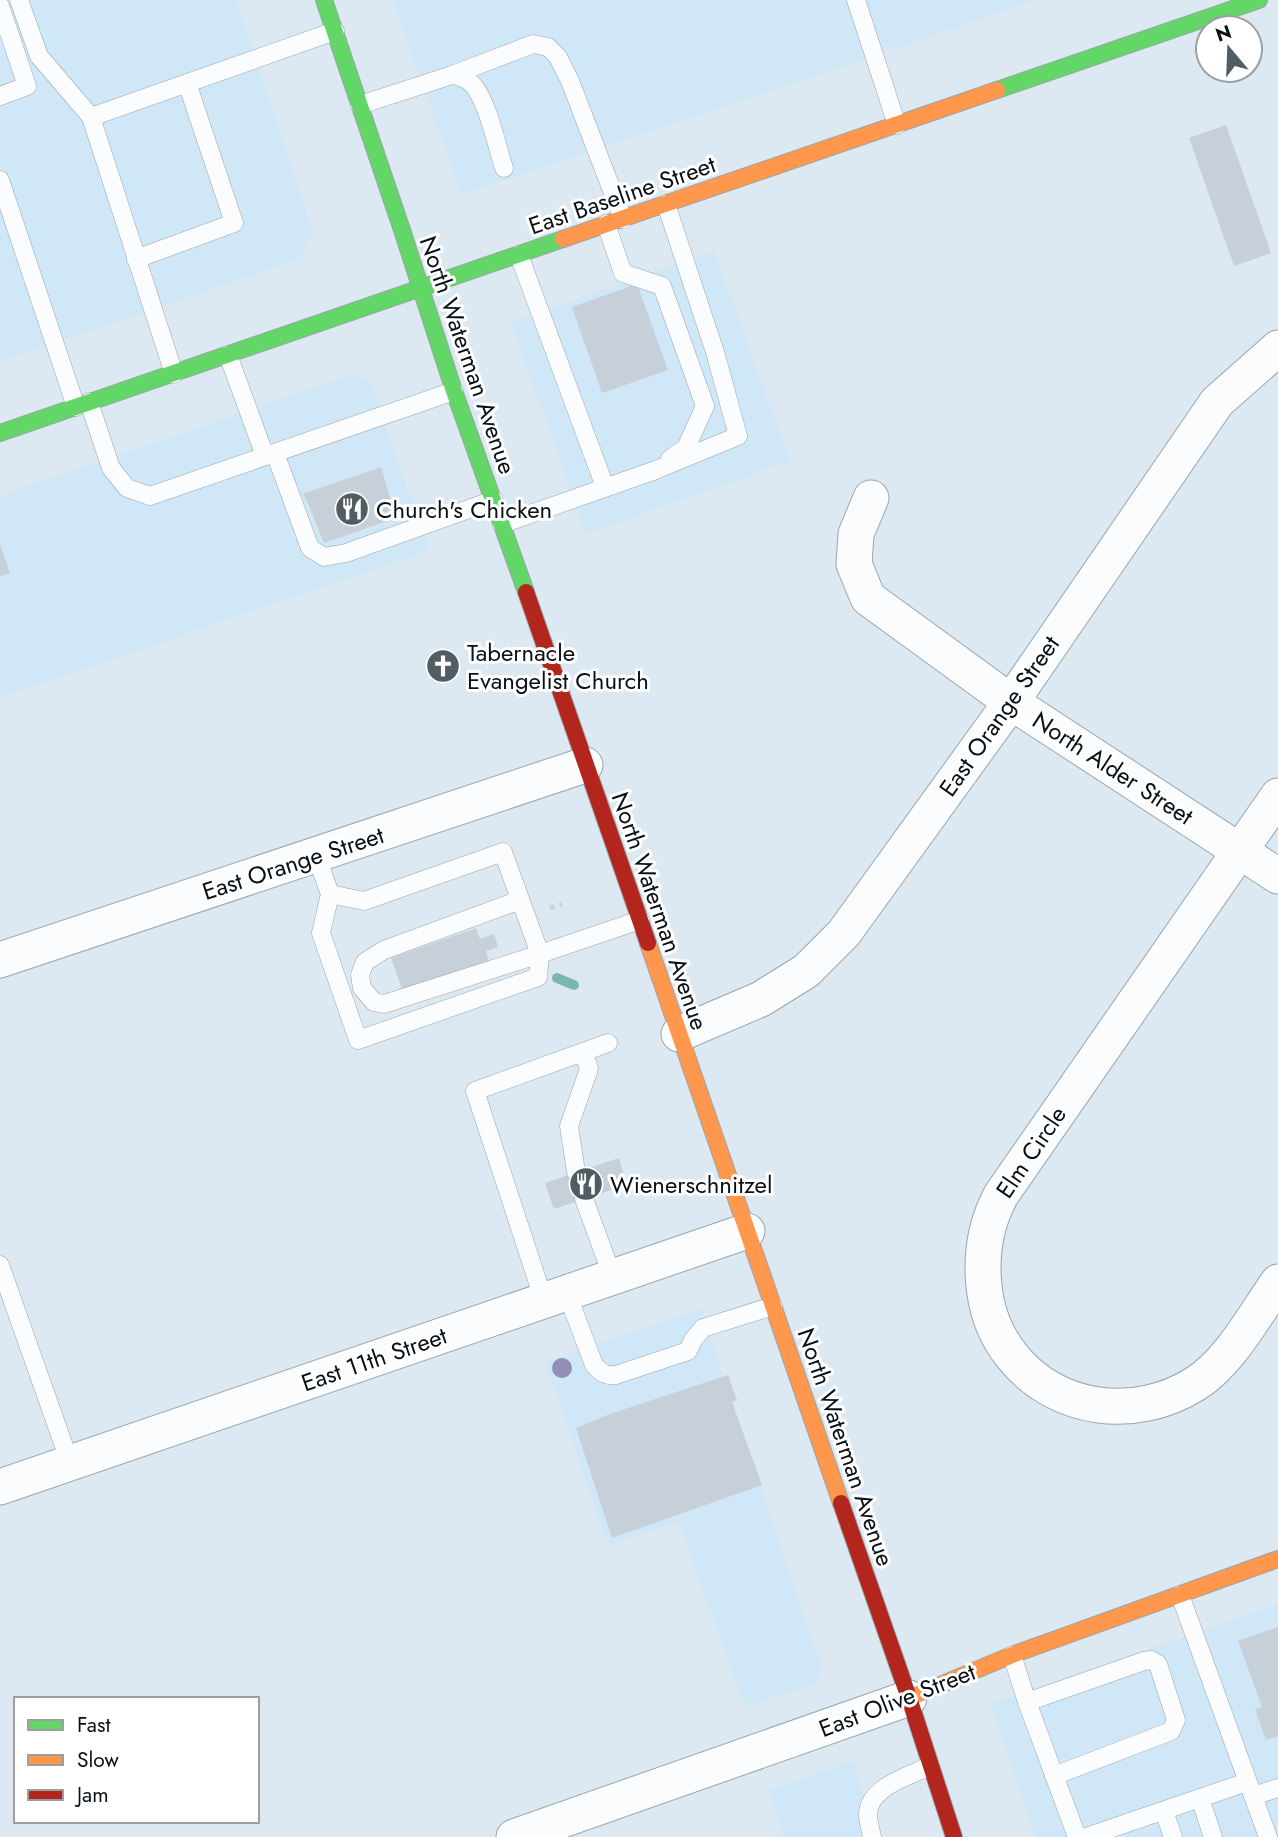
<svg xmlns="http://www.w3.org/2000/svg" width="1278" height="1837" font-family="Jost,sans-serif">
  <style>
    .built { fill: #cfe7f7 }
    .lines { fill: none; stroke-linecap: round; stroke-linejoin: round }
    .stream { stroke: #7db5b0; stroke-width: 10 }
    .building { fill: #c7cfd8 }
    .lane-casing { stroke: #9ba5ac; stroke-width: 19 }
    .street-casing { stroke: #9ba5ac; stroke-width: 37 }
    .fast-casing { stroke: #9ba5ac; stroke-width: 18 }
    .slow-casing { stroke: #9ba5ac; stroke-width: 18 }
    .jam-casing { stroke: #9ba5ac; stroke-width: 18 }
    .path { stroke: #ced1d4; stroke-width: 4.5; stroke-dasharray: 5 5; stroke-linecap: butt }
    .lane { stroke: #fafcfd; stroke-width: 18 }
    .street { stroke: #fafcfd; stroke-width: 35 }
    .fast { stroke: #63d668; stroke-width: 16 }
    .slow { stroke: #ff974d; stroke-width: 16 }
    .jam { stroke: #b3261e; stroke-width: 16 }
    .tree { fill: #938fb8 }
    .labels { text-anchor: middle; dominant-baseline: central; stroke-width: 6; stroke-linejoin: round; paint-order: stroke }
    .street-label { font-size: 24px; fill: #081016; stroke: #fff }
    .poi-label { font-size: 24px; fill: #081016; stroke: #fff; text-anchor: start }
  </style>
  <rect width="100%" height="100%" fill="#dce9f2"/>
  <g class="built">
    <polygon points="0,0 237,0 313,234 298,260 0,361"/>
    <polygon points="393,0 1038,0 461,195"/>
    <polygon points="714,251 790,461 586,534 511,322"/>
    <polygon points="352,375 370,380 429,550 0,698 0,496"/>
    <polygon points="700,1308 822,1667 814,1684 745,1706 678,1522 609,1546 545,1363"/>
    <polygon points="1278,1604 1278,1837 1036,1837 991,1704"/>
    <polygon points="853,1761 877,1837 784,1837 768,1790"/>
  </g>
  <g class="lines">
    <polyline class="stream" points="557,978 574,985"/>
  </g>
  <g class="building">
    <polygon points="1226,125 1271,253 1234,266 1189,138"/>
    <polygon points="637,284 668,370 602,393 572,307"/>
    <polygon points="381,467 396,518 324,543 307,501 303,494"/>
    <polygon points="0,545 10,573 0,576"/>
    <polygon points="476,928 480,939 494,934 498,947 486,951 489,962 403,992 391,958"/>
    <polygon points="619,1158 627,1185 554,1209 545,1183"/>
    <polygon points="728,1375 737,1400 732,1402 762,1485 612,1538 576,1428 610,1414"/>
    <polygon points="1278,1627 1278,1736 1266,1740 1255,1709 1262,1707 1238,1641"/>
  </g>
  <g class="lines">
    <g class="lane-casing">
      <g id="lane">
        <polyline points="19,0 39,56 91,117"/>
        <polyline points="856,0 897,125"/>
        <polyline points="0,6 27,86 0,96"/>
        <polyline points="452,75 533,44 548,47 558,57 570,81 623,219"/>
        <path d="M360 105 452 75C460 76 466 78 472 84 487 99 497 147 504 168"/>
        <polyline points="0,180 76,407"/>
        <polyline points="606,224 623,273 662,286 705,406 686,448 670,459"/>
        <polyline points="519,255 605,487"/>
        <polyline points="136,259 234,223 187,83"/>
        <polyline points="228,355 265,456"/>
        <polyline points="174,374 91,117 335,31"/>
        <polyline points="89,402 111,468 127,488 150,496 454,391"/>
        <polyline points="275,453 310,548 324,557 346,553 494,500"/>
        <polyline points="502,524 653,471 738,436 715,352 666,204"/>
        <polyline points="316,855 330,894 321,933 358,1040 538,977 540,954 640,920"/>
        <polyline points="330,894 364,901 503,852 540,954 384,1004 374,1002 362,988 360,975 365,962 384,950 520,900"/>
        <polyline points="576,1172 569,1126 589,1069 584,1053"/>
        <polyline points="584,1199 613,1278"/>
        <polyline points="0,1265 70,1463"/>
        <path d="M567 1293 594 1365C601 1373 606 1376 616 1375L688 1351 693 1340 703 1328 773 1306"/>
        <polyline points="544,1301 475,1091 608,1043"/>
        <polyline points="1180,1595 1268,1837"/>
        <polyline points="1012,1655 1027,1702 1077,1837"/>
        <polyline points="1027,1702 1144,1661 1151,1660 1158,1664 1176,1720 1171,1731 1054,1776"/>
        <polyline points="1253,1796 1278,1788"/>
        <polyline points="1200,1798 1213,1837"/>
        <polyline points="1164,1811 1173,1837"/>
        <path d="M872 1837C871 1830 868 1822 868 1815 868 1787 909 1776 930 1766"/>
        <polyline points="1086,1837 1247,1782"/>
      </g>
    </g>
    <g class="street-casing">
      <g id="street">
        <polyline points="871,498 856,534 854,564 868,598 1011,702 1278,876"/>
        <path d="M1278 796 1001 1195C975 1243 976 1312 1012 1356 1056 1412 1136 1421 1195 1384 1230 1362 1254 1316 1278 1282"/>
        <polyline points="0,960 585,765"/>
        <polyline points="679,1034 761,999 806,971 844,933 1011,702 1217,402 1278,348"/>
        <polyline points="0,1487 747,1231"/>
        <polyline points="514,1837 909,1698"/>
      </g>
    </g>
    <g class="fast-casing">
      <g id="fast">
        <polyline points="324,0 402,230 454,391 526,592"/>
        <polyline points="997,90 1259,0"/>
        <polyline points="0,433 563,239"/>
      </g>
    </g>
    <g class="slow-casing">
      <g id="slow">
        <polyline points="563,239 997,90"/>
        <polyline points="648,943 841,1503"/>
        <polyline points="909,1698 1012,1655 1278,1559"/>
      </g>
    </g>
    <g class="jam-casing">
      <g id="jam">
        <polyline points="526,592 648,943"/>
        <polyline points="841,1503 909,1698 954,1837"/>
      </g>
    </g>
    <polyline class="path" points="550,908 562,904"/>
    <use href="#lane" class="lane"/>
    <use href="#street" class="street"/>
    <use href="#fast" class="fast"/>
    <use href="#slow" class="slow"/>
    <use href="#jam" class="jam"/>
  </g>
  <circle class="tree" cx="562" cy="1368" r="10"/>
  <defs>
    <g id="restaurant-disc" transform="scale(1.75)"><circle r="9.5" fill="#525c63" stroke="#fff"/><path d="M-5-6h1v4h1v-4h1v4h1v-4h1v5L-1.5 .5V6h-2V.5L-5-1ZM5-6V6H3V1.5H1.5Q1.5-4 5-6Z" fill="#fff"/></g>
    <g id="church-disc" transform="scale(1.75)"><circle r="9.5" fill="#525c63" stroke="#fff"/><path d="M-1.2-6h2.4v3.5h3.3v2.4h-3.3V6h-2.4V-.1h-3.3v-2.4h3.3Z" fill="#fff"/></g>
  </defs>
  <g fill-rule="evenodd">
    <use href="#restaurant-disc" x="352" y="509"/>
    <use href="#church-disc" x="443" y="666"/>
    <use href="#restaurant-disc" x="586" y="1184"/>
  </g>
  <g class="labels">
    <g class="street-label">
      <text transform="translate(622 195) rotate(-19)">East Baseline Street</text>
      <text transform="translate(468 355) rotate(71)">North Waterman Avenue</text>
      <text transform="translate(999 716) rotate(-55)">East Orange Street</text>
      <text transform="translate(1113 768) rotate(33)">North Alder Street</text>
      <text transform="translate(293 863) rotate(-18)">East Orange Street</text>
      <text transform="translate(660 911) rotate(71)">North Waterman Avenue</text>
      <text transform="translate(1031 1152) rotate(-56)">Elm Circle</text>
      <text transform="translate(374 1359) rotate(-19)">East 11th Street</text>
      <text transform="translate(846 1447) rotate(71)">North Waterman Avenue</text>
      <text transform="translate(897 1700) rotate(-21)">East Olive Street</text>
    </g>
    <g class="poi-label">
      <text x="376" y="509">Church's Chicken</text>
      <text x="467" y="652">Tabernacle<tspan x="467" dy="28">Evangelist Church</tspan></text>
      <text x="610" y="1184">Wienerschnitzel</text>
    </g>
  </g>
  <rect x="14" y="1697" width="245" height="126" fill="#ffffff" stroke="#9c9fa2" stroke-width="2"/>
  <rect x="28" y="1720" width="35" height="10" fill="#63d668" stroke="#9c9fa2" stroke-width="2"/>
  <text x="77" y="1732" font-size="21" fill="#081016">Fast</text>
  <rect x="28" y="1755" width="35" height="10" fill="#ff974d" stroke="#9c9fa2" stroke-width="2"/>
  <text x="77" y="1767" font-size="21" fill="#081016">Slow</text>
  <rect x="28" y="1790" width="35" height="10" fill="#b3261e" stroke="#9c9fa2" stroke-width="2"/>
  <text x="77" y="1802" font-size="21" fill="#081016">Jam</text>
  <g transform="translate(1229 49) rotate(341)"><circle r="33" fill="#ffffff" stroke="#9c9fa2" stroke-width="2"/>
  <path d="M0-5L12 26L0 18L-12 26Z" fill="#525c63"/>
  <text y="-10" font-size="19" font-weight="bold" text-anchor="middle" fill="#081016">N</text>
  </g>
</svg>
